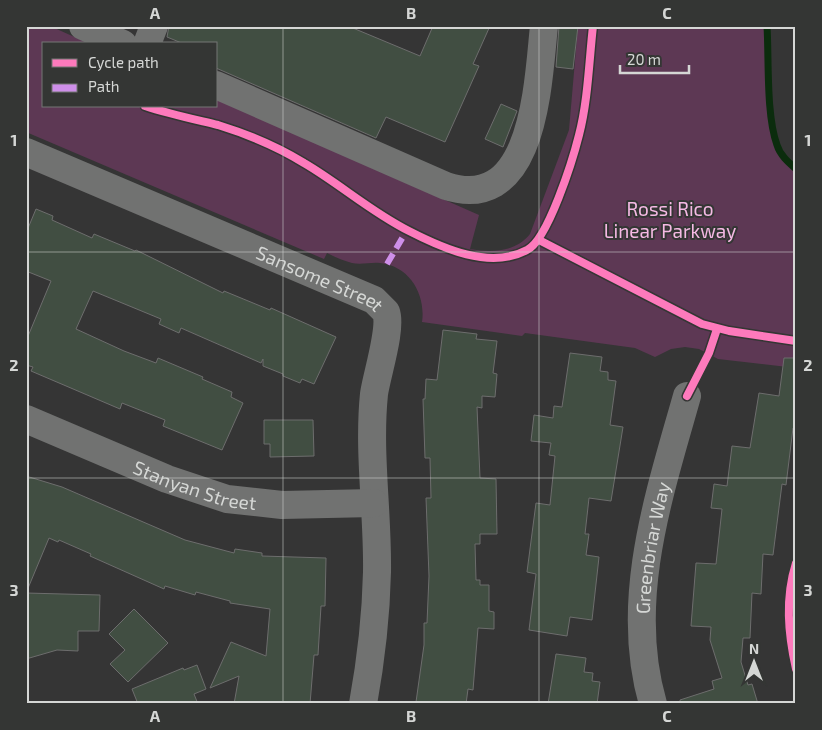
<svg xmlns="http://www.w3.org/2000/svg" width="822" height="730" font-family="'Exo 2',sans-serif">
  <style>
    .green { fill: #5d3854 }
    .lines { fill: none; stroke-linecap: round; stroke-linejoin: round }
    .stream { stroke: #0b2c0d; stroke-width: 7 }
    .building { fill: #414e42; stroke: #6d6d6d }
    .minor { stroke: #717271; stroke-width: 28 }
    .quiet { stroke: #ce8fe9; stroke-width: 6; stroke-dasharray: 12 6; stroke-linecap: butt }
    .cycleway-casing { stroke: #343634; stroke-width: 11 }
    .cycleway { stroke: #fd7abc; stroke-width: 8 }
    .grid { fill: none; stroke: #d5d7d5; stroke-width: 1; stroke-opacity: 0.55 }
    .labels { text-anchor: middle; dominant-baseline: central; stroke-width: 4; stroke-linejoin: round; paint-order: stroke }
    .park-label { font-size: 19px; fill: #f5b9e4; stroke: #343634 }
    .street-label { font-size: 19px; fill: #d5d7d5; stroke: #343634 }
    .neatline { fill: none; stroke: #d5d7d5; stroke-width: 2 }
    .grid-label { font-size: 16px; text-anchor: middle; font-weight: bold; fill: #d5d7d5 }
  </style>
  <rect width="100%" height="100%" fill="#353535"/>
  <path class="green" d="M26 26H50L90 44H44V106H216V99L479 215 470 249C492 253 516 252 530 234L569 130 578 26H767C769 59 766 115 777 145 780 155 788 162 796 169V368L718 359 699 349 685 347 671 349 655 357 635 348 525 333 522 336 422 322C426 295 410 266 380 263 371 262 361 265 352 263 344 261 335 257 327 253L324 259 26 132Z"/>
  <g class="lines">
    <path class="stream" d="M767 26C769 59 766 115 777 145 780 155 788 162 796 169"/>
  </g>
  <g class="building">
    <polygon points="169,26 348,26 420,56 433,26 490,26 473,64 479,66 445,142 386,117 376,138 216,68 216,44 184,44 167,37"/>
    <polygon points="559,26 578,26 573,69 556,67"/>
    <polygon points="501,104 517,111 503,147 485,139"/>
    <polygon points="36,209 53,216 52,220 92,238 94,234 135,251 136,250 223,293 224,291 270,310 271,308 336,337 314,384 302,379 300,383 283,376 283,374 263,366 263,359 261,363 181,328 179,333 159,324 161,319 93,291 76,329 124,351 156,363 158,358 203,377 202,379 232,392 231,397 243,403 222,450 163,426 165,420 122,403 120,409 31,371 33,367 26,365 26,341 51,281 26,271 26,233"/>
    <polygon points="443,330 477,334 476,339 497,341 493,373 497,374 495,397 482,396 482,408 477,407 480,478 496,479 497,534 480,534 480,544 475,544 476,580 480,580 480,585 489,585 489,611 494,612 494,629 478,628 473,690 468,689 466,704 416,702 424,645 424,623 427,623 429,576 426,498 431,498 430,458 425,458 423,399 425,399 426,379 437,380"/>
    <polygon points="570,353 602,357 600,371 608,372 608,380 616,381 610,425 623,427 611,501 589,498 585,534 589,534 586,555 599,557 592,620 570,617 567,636 529,630 536,574 527,572 536,503 550,505 555,456 549,455 551,443 531,441 534,415 553,418 554,406 562,407"/>
    <polygon points="784,358 796,358 796,429 793,428 786,485 782,484 773,555 763,554 761,594 752,593 750,638 743,638 741,662 748,685 752,684 758,704 680,704 680,700 714,689 712,681 722,678 710,640 711,627 691,626 696,563 716,564 722,509 711,508 714,484 727,486 732,446 750,448 759,393 779,396"/>
    <polygon points="264,420 313,420 314,456 270,457 270,444 264,444"/>
    <polygon points="26,476 62,487 185,540 234,553 235,549 262,553 262,556 326,558 325,606 321,606 318,655 314,655 310,704 234,704 239,676 210,688 231,642 266,656 270,609 230,603 230,601 196,592 195,595 165,586 164,589 90,556 91,554 59,540 58,542 49,538 26,593"/>
    <polygon points="26,593 100,595 99,631 78,631 78,651 57,650 26,659"/>
    <polygon points="134,609 168,643 128,682 110,664 125,650 109,634"/>
    <polygon points="556,654 586,658 584,672 593,673 592,681 600,682 597,704 548,704"/>
    <polygon points="197,665 206,689 194,694 198,704 138,704 132,689 183,668 184,670"/>
  </g>
  <g class="lines">
    <g class="minor">
      <polyline points="83,26 123,44"/>
      <polyline points="147,44 154,26"/>
      <path d="M216 85 446 186C535 215 538 81 544 26"/>
      <path id="s1" d="M26 152 374 300 386 312C392 328 377 374 374 394 368 453 378 513 377 572 376 616 371 660 363 704"/>
      <path id="s2" d="M26 419 167 479 227 499 282 505 374 503"/>
      <path id="s3" d="M653 704C623 601 659 495 687 396"/>
    </g>
    <polyline class="quiet" points="387,264 407,230"/>
    <g class="cycleway-casing">
      <g id="cycleway">
        <path d="M145 106C169 114 193 119 218 125 247 134 278 147 304 163 340 184 371 212 409 231 442 248 490 270 527 250 548 240 573 159 579 135 588 101 589 61 593 26"/>
        <polyline points="539,240 702,324 729,331 796,341"/>
        <polyline points="687,396 709,353 717,329"/>
        <path d="M796 563C785 598 788 633 796 669"/>
      </g>
    </g>
    <use href="#cycleway" class="cycleway"/>
  </g>
  <path class="grid" d="M283 26V704M539 26V704M26 252H796M26 478H796"/>
  <g class="labels">
    <g class="park-label">
      <text x="670" y="208">Rossi Rico<tspan x="670" dy="22">Linear Parkway</tspan></text>
    </g>
    <g class="street-label">
      <text stroke="none"><textPath href="#s1" startOffset="320">Sansome Street</textPath></text>
      <text stroke="none"><textPath href="#s2" startOffset="182">Stanyan Street</textPath></text>
      <text stroke="none"><textPath href="#s3" startOffset="158">Greenbriar Way</textPath></text>
    </g>
  </g>
  <rect width="822" height="730" fill="none" stroke="#343634" stroke-width="55"/>
  <rect x="42" y="42" width="175" height="65" fill="#343634" stroke="#747674"/>
  <rect x="52" y="59" width="25" height="8" fill="#fd7abc" stroke="#747674"/>
  <text x="88" y="68" font-size="15" fill="#d5d7d5">Cycle path</text>
  <rect x="52" y="84" width="25" height="8" fill="#ce8fe9" stroke="#747674"/>
  <text x="88" y="92" font-size="15" fill="#d5d7d5">Path</text>
  <g transform="translate(754 662)" stroke="#343634" stroke-width="4" paint-order="stroke">
  <path d="M0-4L9 19L0 12L-9 19Z" fill="#d5d7d5"/>
  <text y="-8" font-size="14" font-weight="bold" text-anchor="middle" fill="#d5d7d5">N</text>
  </g>
  <path d="M620 65v8h69v-8" fill="none" stroke="#d5d7d5" stroke-width="2.5"/>
  <text x="627" y="65" font-size="15" fill="#d5d7d5" stroke="#343634" stroke-width="4" paint-order="stroke">20 m</text>
  <rect x="28" y="28" width="766" height="674" class="neatline"/>
  <g class="grid-label">
    <text x="155" y="19">A</text>
    <text x="411" y="19">B</text>
    <text x="667" y="19">C</text>
    <text x="14" y="146">1</text>
    <text x="808" y="146">1</text>
    <text x="14" y="371">2</text>
    <text x="808" y="371">2</text>
    <text x="14" y="596">3</text>
    <text x="808" y="596">3</text>
    <text x="155" y="722">A</text>
    <text x="411" y="722">B</text>
    <text x="667" y="722">C</text>
  </g>
</svg>
